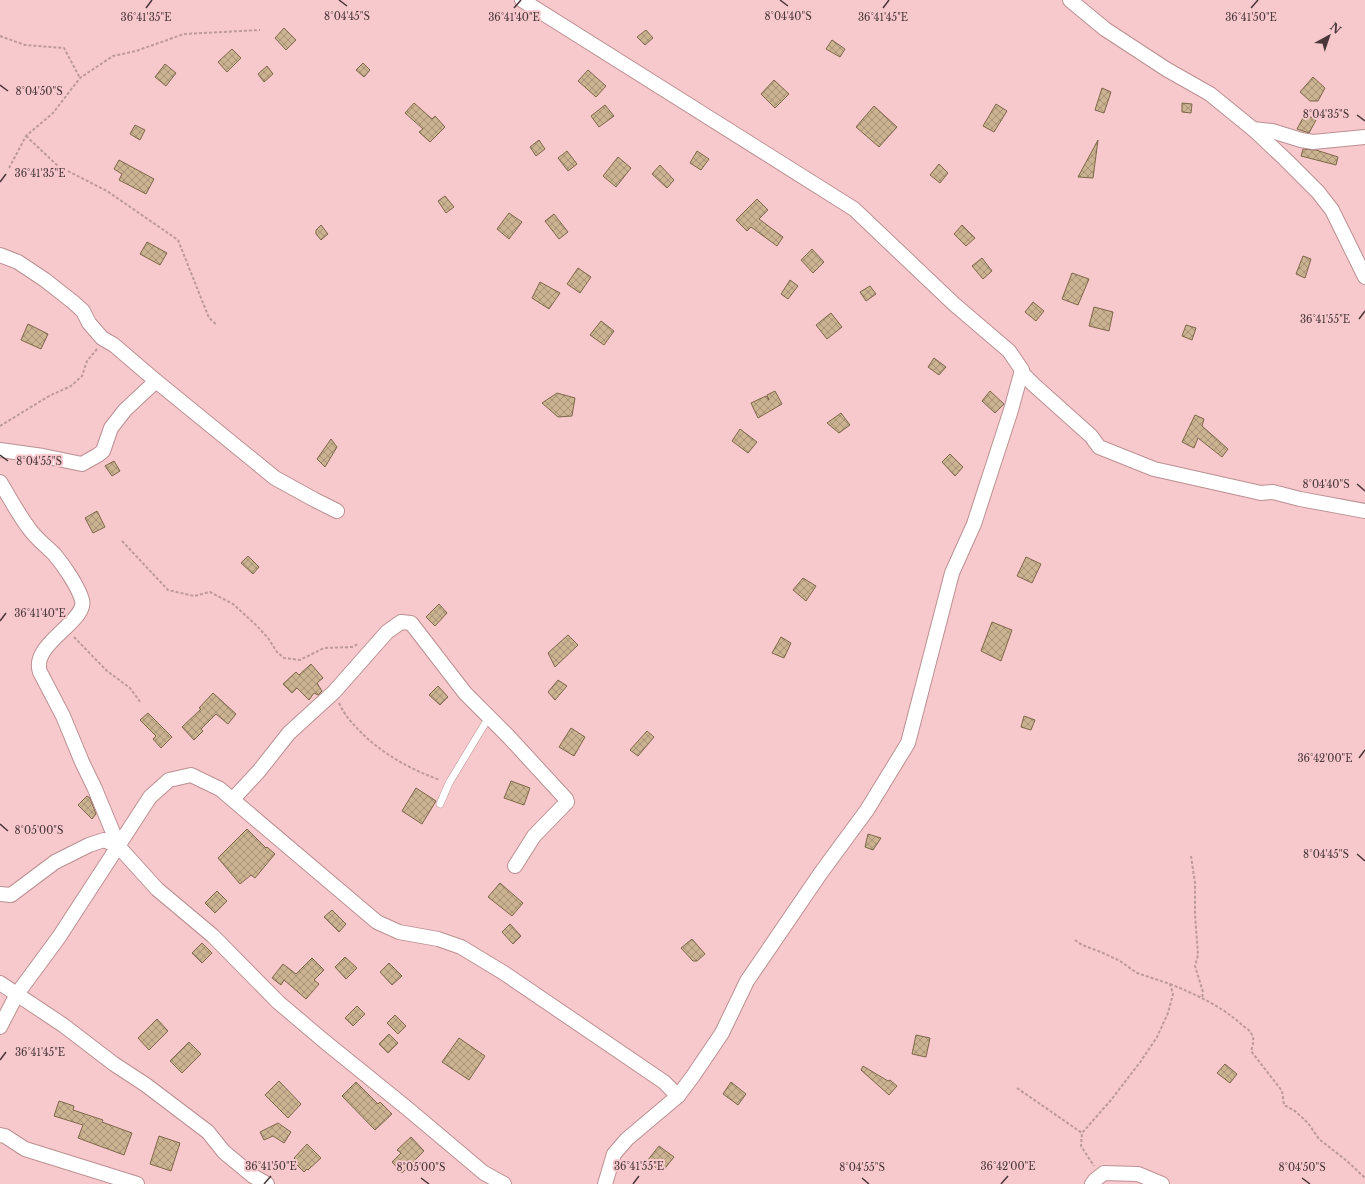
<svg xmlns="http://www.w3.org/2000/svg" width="1365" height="1184" font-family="'Libre Baskerville',serif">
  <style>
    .building { fill: url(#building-cross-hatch); stroke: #7e6749 }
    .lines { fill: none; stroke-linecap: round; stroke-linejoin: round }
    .service-casing { stroke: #bb9093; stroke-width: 8 }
    .minor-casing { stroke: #bb9093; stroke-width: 16 }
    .path { stroke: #be999c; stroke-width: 2; stroke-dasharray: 3 2; stroke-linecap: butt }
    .service { stroke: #fff; stroke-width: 7 }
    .minor { stroke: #fff; stroke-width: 14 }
    .ticks { fill: none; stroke: #483638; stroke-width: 1.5 }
    .ticks-label { font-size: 10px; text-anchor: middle; fill: #483638; stroke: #f7c8cc; stroke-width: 4; stroke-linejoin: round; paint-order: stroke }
  </style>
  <defs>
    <pattern id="building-cross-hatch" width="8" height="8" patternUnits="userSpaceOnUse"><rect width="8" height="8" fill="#cbb291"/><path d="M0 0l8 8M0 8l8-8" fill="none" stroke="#a79277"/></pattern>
  </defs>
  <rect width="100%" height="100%" fill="#f7c8cc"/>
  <g class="building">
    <polygon points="284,28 296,40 286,50 275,38"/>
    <polygon points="646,30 653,38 645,45 637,37"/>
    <polygon points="832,40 845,49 840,57 826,49"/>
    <polygon points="232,49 241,58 227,72 218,62"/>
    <polygon points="363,63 370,70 364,77 356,70"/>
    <polygon points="165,64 176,73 166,86 155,77"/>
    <polygon points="267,66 273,74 264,82 258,74"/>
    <polygon points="588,70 606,86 596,97 578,81"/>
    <polygon points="1313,77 1325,88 1318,101 1310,101 1300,92"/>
    <polygon points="774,80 789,94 775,108 761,94"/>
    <polygon points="1102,88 1111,92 1104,113 1095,110"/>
    <polygon points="414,103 432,119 435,116 445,127 430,142 419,132 423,129 405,113"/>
    <polygon points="1182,103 1192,104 1191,113 1182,112"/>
    <polygon points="996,104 1007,111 994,132 983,126"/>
    <polygon points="605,105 614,116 599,127 591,116"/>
    <polygon points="874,106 897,127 879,147 856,127"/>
    <polygon points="1305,114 1316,120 1309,133 1297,129"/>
    <polygon points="135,125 145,130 140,140 130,134"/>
    <polygon points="539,140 545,149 536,156 530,147"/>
    <polygon points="1098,140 1093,178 1078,177"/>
    <polygon points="1303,149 1316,150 1338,157 1336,165 1301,156"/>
    <polygon points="567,151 577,164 568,171 558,158"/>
    <polygon points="697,151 709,159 701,170 690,163"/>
    <polygon points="618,157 631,168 616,187 603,176"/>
    <polygon points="119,160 154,179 146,194 119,180 122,174 114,169"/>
    <polygon points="939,164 948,173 940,183 930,175"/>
    <polygon points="660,165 674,180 667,188 652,174"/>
    <polygon points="445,196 454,207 446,213 438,201"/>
    <polygon points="757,199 768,210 759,219 783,237 777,246 751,227 747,231 736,220"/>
    <polygon points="509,213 522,222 509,239 497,229"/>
    <polygon points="554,214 568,232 559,239 545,221"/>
    <polygon points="321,225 328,234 321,240 316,234 316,230"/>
    <polygon points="962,225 975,238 966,246 954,234"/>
    <polygon points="147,242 167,253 160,265 140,254"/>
    <polygon points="812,249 824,262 813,273 801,260"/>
    <polygon points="1303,256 1311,259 1305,278 1296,274"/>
    <polygon points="982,258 992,271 983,279 972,266"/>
    <polygon points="578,268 591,277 580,293 567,284"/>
    <polygon points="1072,273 1089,279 1078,305 1062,299"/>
    <polygon points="790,280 798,286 788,299 781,294"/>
    <polygon points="540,282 560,293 549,309 532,298"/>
    <polygon points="870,286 876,294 866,301 860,292"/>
    <polygon points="1033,302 1044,311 1036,321 1025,312"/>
    <polygon points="1094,307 1113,312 1109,331 1089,326"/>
    <polygon points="831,313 842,327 827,339 816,325"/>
    <polygon points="601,321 614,331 604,345 590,335"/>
    <polygon points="28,324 48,334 41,349 21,340"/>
    <polygon points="1186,325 1196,328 1192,340 1182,336"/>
    <polygon points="934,358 946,367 939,375 928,367"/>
    <polygon points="775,391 782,404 758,418 751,403 766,396 769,400 767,395"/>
    <polygon points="990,391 1004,404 995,413 982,401"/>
    <polygon points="557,393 575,398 572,416 558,417 542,403"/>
    <polygon points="841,413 850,425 839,433 827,423"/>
    <polygon points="1195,415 1204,419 1202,426 1228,449 1222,457 1198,438 1194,448 1182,442"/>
    <polygon points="740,429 757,442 748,453 732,441"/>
    <polygon points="331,439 337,447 325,467 317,459"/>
    <polygon points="950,454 963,467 955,476 942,462"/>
    <polygon points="114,461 120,471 112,476 105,466"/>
    <polygon points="97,511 105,527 93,533 85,518"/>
    <polygon points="248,556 259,567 253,574 241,563"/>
    <polygon points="1026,557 1041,564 1032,583 1017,576"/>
    <polygon points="803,578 816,586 806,601 793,590"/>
    <polygon points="439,604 447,613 435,626 426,617"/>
    <polygon points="992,622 1012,630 1001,661 981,651"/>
    <polygon points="568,635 578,645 555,667 548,653"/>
    <polygon points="781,637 791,643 784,658 772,653"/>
    <polygon points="311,664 323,678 317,683 322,691 318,695 314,693 309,700 297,688 292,693 283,684 296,672 299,675"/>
    <polygon points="558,680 567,686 555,700 548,692"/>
    <polygon points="438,686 448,697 440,705 429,695"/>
    <polygon points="213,693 236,714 228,724 216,714 201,729 203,731 194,740 182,727 201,709 199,708"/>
    <polygon points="148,713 172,737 161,748 153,739 156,736 140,720"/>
    <polygon points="1024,716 1035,720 1031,730 1021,727"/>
    <polygon points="571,728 585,737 574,756 559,747"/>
    <polygon points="647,731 654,737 638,756 630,750"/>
    <polygon points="511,781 530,788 524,805 504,798"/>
    <polygon points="416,788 436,801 422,824 402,811"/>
    <polygon points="87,796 90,798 96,814 92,819 78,805"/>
    <polygon points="247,829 266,848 267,847 275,854 255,878 251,875 240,884 218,858"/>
    <polygon points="868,834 881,838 873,850 865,847"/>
    <polygon points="500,883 523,903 512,916 488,897"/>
    <polygon points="217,891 227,901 215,913 205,903"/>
    <polygon points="332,910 346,924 339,932 324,917"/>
    <polygon points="510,924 521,936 513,944 502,932"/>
    <polygon points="692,939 705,954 697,961 693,961 681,948"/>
    <polygon points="202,943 212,953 202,963 192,953"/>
    <polygon points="345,957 357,968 346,979 335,967"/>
    <polygon points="312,958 324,970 314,980 319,984 306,999 284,980 281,985 272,978 283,964 296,974"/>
    <polygon points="389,963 402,976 392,985 380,972"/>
    <polygon points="357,1006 365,1014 353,1026 345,1018"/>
    <polygon points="395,1015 406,1026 398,1034 387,1023"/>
    <polygon points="157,1019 168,1031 149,1050 138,1038"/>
    <polygon points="389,1034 398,1043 388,1053 379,1044"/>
    <polygon points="916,1035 930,1038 926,1057 912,1054"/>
    <polygon points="459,1038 485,1056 469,1080 442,1062"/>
    <polygon points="189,1042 201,1054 182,1073 170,1061"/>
    <polygon points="1225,1064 1237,1074 1230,1083 1217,1073"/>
    <polygon points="863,1066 888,1081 890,1080 897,1086 889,1095 861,1070"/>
    <polygon points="279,1081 301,1104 288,1118 265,1095"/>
    <polygon points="356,1082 378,1104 380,1102 392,1114 375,1130 342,1096"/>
    <polygon points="731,1082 746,1094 738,1105 723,1094"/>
    <polygon points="59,1101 74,1106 73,1110 103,1120 102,1122 132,1133 124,1155 78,1138 83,1125 54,1116"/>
    <polygon points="278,1123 291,1132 284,1143 273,1136 264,1140 260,1132"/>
    <polygon points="159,1136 180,1143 171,1171 150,1164"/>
    <polygon points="411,1137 424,1151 402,1173 392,1162 401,1153 397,1150"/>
    <polygon points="307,1144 321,1158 308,1170 307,1169 304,1172 296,1164 298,1162 294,1158"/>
    <polygon points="659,1146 674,1157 662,1172 647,1161"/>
  </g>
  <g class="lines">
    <g class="service-casing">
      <polyline id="service" points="440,804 449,783 489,717"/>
    </g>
    <g class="minor-casing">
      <g id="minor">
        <polyline points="522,0 854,209 954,304 1009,351 1022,370 1011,410 974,524 952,573 908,743 867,810 820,874 747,981 722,1033 693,1076 678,1096 627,1139 614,1154 605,1184"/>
        <polyline points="1070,0 1105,29 1166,69 1210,94 1253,129 1285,159 1318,192 1332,210 1365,277"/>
        <polyline points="1253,129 1272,131 1301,140 1313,142 1365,137"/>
        <polyline points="0,255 18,262 45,280 73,302 83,311 89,323 102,338 114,345 156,381 275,478 315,500 337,511"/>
        <polyline points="1021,372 1034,385 1091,436 1099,447 1154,469 1261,493 1273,492 1300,499 1365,511"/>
        <polyline points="0,450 43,456 82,464 98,455 103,451 111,428 125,410 156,381"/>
        <path d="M0 482C10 498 19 516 31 531 38 540 47 547 55 555 64 566 78 586 82 600 88 621 30 644 40 672L63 716 82 762 95 789 119 847"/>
        <polyline points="233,799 259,771 289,733 334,692 387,632 401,622 411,623 465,693 508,736 566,799 567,802 534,836 515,866"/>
        <polyline points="0,894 11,895 55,862 89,845 104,840 119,847 157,889 213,936 278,1002 324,1041 408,1109 484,1173 504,1184"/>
        <polyline points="0,983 63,1025 114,1064 146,1085 208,1132 224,1152 253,1176 267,1184"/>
        <polyline points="0,1027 17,994 59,937 150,797 169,780 191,775 220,789 377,922 399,932 438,939 461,947 504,973 664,1082 678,1096"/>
        <polyline points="0,1135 5,1136 25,1149 137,1184"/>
        <polyline points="1092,1184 1095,1180 1104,1173 1138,1174 1162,1184"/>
      </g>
    </g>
    <g class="path">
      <polyline points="0,36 25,45 64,48 80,78"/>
      <polyline points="26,136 58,166 107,191 178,240 209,318 217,325"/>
      <polyline points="9,168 26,136 53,113 80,78 113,56 136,51 184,34 260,30"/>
      <polyline points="0,426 49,396 71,386 82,376 87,361 97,349"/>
      <polyline points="122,541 168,590 194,596 210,592 233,604 256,625 268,638 277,652 284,658 300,660 324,648 352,647 358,644"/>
      <polyline points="74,637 107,671 130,688 141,703"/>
      <path d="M339 703C342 709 345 715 349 719 372 748 406 768 440 780"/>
      <polyline points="1191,856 1195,883 1195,914 1198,955 1195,966 1203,992 1202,998"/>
      <polyline points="1075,940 1082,945 1101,952 1120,961 1137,973 1170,984 1173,994 1168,1013 1157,1037 1141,1061 1111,1100 1082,1133 1081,1146 1094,1166"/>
      <path d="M1170 984C1195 994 1221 1006 1241 1024 1244 1027 1249 1029 1251 1033 1255 1039 1253 1045 1251 1051L1282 1091 1284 1105 1295 1111 1308 1123 1319 1139 1347 1161 1365 1178"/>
      <polyline points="1017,1088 1082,1133"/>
    </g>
    <use href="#service" class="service"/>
    <use href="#minor" class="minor"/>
  </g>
  <path class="ticks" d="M339 0 347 6M780 0 788 6M146 8 152 0M514 8 521 0M883 8 889 0M1251 8 1258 0M0 85 8 91M1357 115 1365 121M0 182 6 174M1359 319 1365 311M0 455 8 461M1357 484 1365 491M0 621 6 613M1359 758 1365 750M0 824 8 831M1357 854 1365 861M0 1060 6 1052M421 1178 429 1184M862 1178 869 1184M1302 1178 1310 1184M264 1184 271 1176M633 1184 639 1176M1001 1184 1008 1176"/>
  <g class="ticks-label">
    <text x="347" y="20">8°04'45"S</text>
    <text x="788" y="20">8°04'40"S</text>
    <text x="146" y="21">36°41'35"E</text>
    <text x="514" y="21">36°41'40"E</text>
    <text x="883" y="21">36°41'45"E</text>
    <text x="1251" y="21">36°41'50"E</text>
    <text x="39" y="95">8°04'50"S</text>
    <text x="1326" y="118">8°04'35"S</text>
    <text x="40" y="177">36°41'35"E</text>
    <text x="1325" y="323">36°41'55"E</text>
    <text x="39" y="465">8°04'55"S</text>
    <text x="1326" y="488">8°04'40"S</text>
    <text x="40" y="617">36°41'40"E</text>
    <text x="1325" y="762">36°42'00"E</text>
    <text x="39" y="834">8°05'00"S</text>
    <text x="1326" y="858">8°04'45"S</text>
    <text x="40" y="1056">36°41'45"E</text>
    <text x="271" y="1170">36°41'50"E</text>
    <text x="639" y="1170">36°41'55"E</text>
    <text x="1008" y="1170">36°42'00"E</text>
    <text x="421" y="1171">8°05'00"S</text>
    <text x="862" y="1171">8°04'55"S</text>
    <text x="1302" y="1171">8°04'50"S</text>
  </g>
  <g transform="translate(1329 36) rotate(40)" stroke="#f7c8cc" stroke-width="3" paint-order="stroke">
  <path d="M0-3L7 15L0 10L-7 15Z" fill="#483638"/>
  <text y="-6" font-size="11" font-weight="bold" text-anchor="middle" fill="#483638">N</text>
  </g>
</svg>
